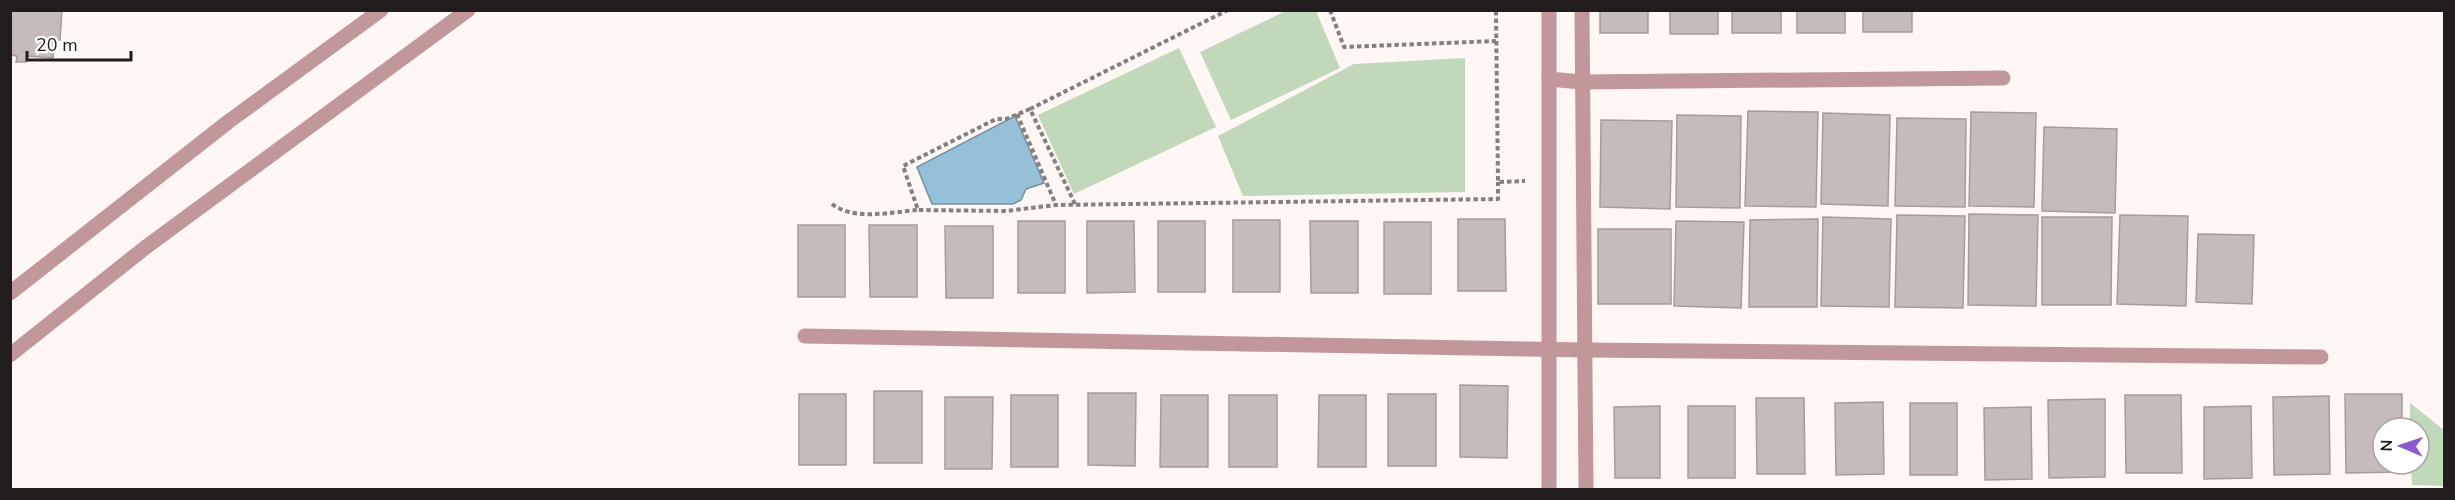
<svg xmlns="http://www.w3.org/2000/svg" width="2455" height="500" font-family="'Nunito Sans',sans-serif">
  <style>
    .green { fill: #c1d8bb }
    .water { fill: #96c0d8; stroke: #738fa0; stroke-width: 1.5 }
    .building { fill: #c5bcb9; stroke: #a59c99; stroke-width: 1.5 }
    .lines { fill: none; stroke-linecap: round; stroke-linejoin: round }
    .path { stroke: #85807f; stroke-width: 4; stroke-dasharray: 4.5 3; stroke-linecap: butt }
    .minor { stroke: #c2979a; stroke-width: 15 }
  </style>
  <rect width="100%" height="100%" fill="#fef7f4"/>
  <g class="green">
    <polygon points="1288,10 1316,11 1340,68 1231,120 1200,52"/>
    <polygon points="1179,48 1216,127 1074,194 1038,115"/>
    <polygon points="1465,58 1465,192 1243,196 1218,136 1354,64"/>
    <polygon points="2410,403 2444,430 2444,486 2412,485 2411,464 2419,464 2419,428 2410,428"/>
  </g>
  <polygon class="water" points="1015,116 1044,183 1026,189 1021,200 1013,204 932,204 917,167"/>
  <g class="building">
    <polygon points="10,10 62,10 60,40 55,40 53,58 27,56 26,62 16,62 17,56 10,55"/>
    <rect x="1600" y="10" width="48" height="23"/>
    <rect x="1670" y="10" width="48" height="24"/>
    <rect x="1732" y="10" width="49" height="23"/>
    <rect x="1797" y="10" width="48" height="23"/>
    <rect x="1863" y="10" width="49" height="22"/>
    <polygon points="1748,111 1818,112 1816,207 1745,206"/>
    <polygon points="1971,112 2036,113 2034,207 1969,206"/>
    <polygon points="1823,113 1890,115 1888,206 1821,204"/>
    <polygon points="1677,115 1741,116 1740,208 1676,207"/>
    <polygon points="1897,118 1966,119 1965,207 1895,206"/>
    <polygon points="1601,120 1672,121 1670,209 1600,207"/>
    <polygon points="2044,127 2117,129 2115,213 2042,211"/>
    <polygon points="1969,214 2038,215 2036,306 1968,305"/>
    <polygon points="1897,215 1965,216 1963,308 1895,307"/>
    <polygon points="2120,215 2188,216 2186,306 2117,304"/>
    <polygon points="1823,217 1891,219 1889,307 1821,306"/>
    <polygon points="2042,217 2112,217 2111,305 2042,305"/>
    <polygon points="1458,219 1505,219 1506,291 1458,291"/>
    <polygon points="1818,219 1817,307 1749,307 1750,220"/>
    <rect x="1233" y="220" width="47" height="72"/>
    <rect x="1018" y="221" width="47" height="72"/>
    <polygon points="1087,221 1134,221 1135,292 1087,293"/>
    <rect x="1158" y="221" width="47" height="71"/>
    <polygon points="1310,221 1358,221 1358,293 1311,293"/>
    <polygon points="1676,221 1744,222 1741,308 1674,306"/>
    <rect x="1384" y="222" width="47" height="72"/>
    <rect x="798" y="225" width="47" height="72"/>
    <polygon points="869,225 917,225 917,297 870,297"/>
    <polygon points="945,226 993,226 993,298 946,298"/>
    <rect x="1598" y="229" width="73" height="75"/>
    <polygon points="2198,234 2254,235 2252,304 2196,302"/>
    <polygon points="1460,385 1508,386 1507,458 1460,457"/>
    <rect x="874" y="391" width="48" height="72"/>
    <polygon points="1088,393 1136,393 1135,466 1088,465"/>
    <rect x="799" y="394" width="47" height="71"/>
    <rect x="1388" y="394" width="48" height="72"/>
    <polygon points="2345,394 2402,394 2402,428 2383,428 2383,464 2402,464 2402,472 2346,473"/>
    <rect x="1011" y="395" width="47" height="72"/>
    <polygon points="1161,395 1208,395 1208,467 1160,467"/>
    <rect x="1229" y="395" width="48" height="72"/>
    <polygon points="1319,395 1366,395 1366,467 1318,467"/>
    <polygon points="2125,395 2181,395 2182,473 2126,473"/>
    <polygon points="2329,396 2330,474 2274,475 2273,397"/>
    <polygon points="945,397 993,397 992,469 945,469"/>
    <polygon points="1756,398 1804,398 1805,474 1757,474"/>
    <polygon points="2105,399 2105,477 2049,478 2048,400"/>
    <polygon points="1883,402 1884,474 1836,475 1835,403"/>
    <rect x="1910" y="403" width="47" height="72"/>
    <polygon points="1660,406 1660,478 1615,478 1614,407"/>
    <rect x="1688" y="406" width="47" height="72"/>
    <polygon points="2251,406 2252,478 2204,479 2204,407"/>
    <polygon points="2031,407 2032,479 1985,480 1984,408"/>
  </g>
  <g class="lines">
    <g class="path">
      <polyline points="1330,10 1344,47 1496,41"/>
      <polyline points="1496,11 1498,182 1525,181"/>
      <polyline points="1030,109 1006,119 996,119 903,166 918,210 1006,211 1056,205 1498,199 1498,182"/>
      <polyline points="1017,114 1056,205"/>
      <path d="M832 204C854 221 892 212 918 210"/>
      <polyline points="1075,204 1030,109 1228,10"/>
    </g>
    <g class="minor">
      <polyline points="1582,10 1586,490"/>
      <polyline points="1549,79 1581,82 2003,78"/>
      <polyline points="10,293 228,122 381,10"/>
      <polyline points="805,336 1585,350 2321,357"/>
      <polyline points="10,355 146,247 468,10"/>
      <polyline points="1549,490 1549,10"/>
    </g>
  </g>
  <rect width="2455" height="500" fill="none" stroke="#201d1c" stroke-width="24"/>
  <g transform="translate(2401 446) rotate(272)"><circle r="28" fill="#ffffff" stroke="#a6a5a4" stroke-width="1.5"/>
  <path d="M0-4.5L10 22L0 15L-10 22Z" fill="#8b59d2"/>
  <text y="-9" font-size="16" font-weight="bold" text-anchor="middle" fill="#201d1c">N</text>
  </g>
  <path d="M27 51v9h104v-9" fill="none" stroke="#201d1c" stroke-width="3"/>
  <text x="36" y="51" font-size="18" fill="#201d1c" stroke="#ffffff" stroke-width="4.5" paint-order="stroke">20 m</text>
</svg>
